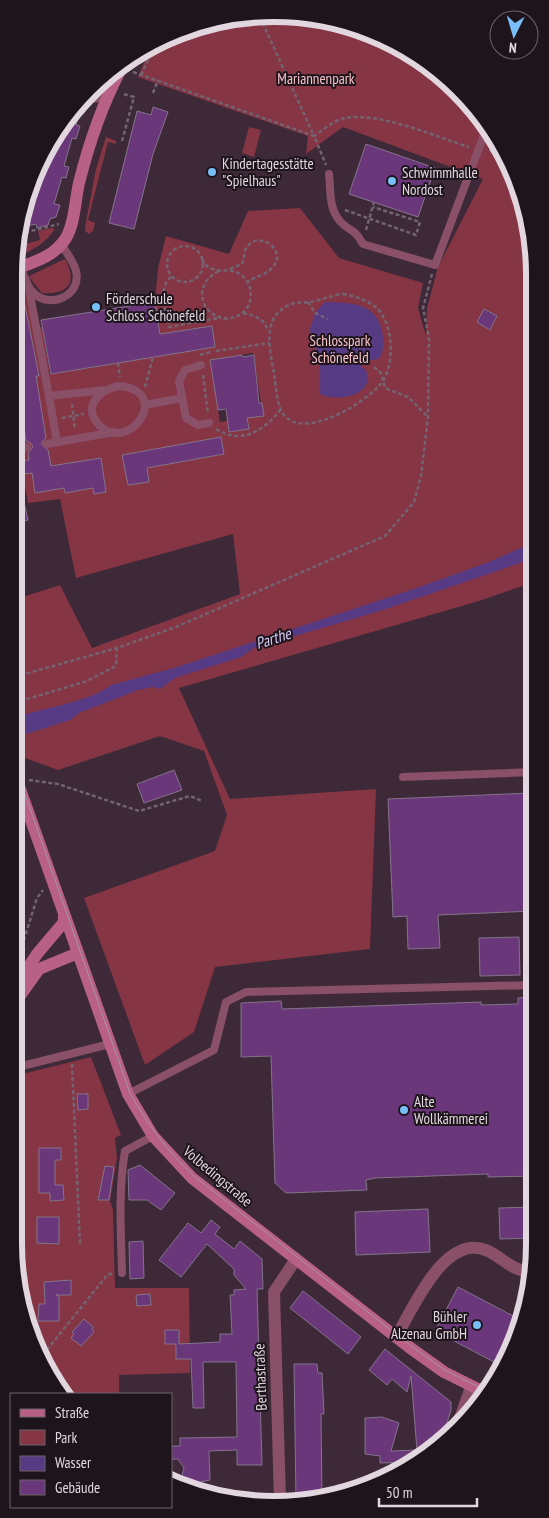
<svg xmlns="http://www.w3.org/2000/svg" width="549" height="1518" font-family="'PT Sans Narrow',sans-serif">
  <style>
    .green { fill: #853543; fill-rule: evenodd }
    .water { fill: #563a84 }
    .building { fill: #6a377b; stroke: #84748a }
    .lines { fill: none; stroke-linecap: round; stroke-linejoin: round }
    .path { stroke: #746370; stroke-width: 2.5; stroke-dasharray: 4 2.5; stroke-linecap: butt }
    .lane { stroke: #895068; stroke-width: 8 }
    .street { stroke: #895068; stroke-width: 12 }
    .secondary { stroke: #b96086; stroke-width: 12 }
    .tram { stroke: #a596a1; stroke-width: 1 }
    .poi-dot { fill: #78bff7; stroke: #1e151c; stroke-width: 2 }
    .labels { text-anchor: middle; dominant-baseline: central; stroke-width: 4; stroke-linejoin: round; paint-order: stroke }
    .park-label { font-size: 15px; fill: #f7c2c7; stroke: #1e151c }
    .poi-label { font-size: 15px; fill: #e2d6df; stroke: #1e151c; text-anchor: start }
    .street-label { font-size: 15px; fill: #e2d6df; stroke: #1e151c }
    .water-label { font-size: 16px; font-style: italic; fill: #d7caf5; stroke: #1e151c }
    .rim { fill: none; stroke: #e2d6df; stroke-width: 6 }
  </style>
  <rect width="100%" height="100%" fill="#3d2938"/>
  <g class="green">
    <path d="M241 16 342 23 405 49 470 102 508 159 533 240 534 582 479 601 179 688 230 799 376 789 370 949 215 967 194 1032 145 1065 84 898 215 851 227 815 204 751 160 736 58 770 25 758 14 731V600L60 585 92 648 240 594 233 534 76 578 60 499 28 503 20 458H14V288L20 286 29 276 65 259C78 282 69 295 42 293L29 277 39 327H42L50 374 164 355 155 302 158 268 166 236 229 254 248 211 300 208 339 258 423 283 418 308 426 336 427 308 438 267 483 179 343 127 306 154 308 136 138 77 150 47ZM253 353 263 415 220 422 210 360Z"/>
    <polygon points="249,127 261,130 254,157 242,153"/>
    <polygon points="106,137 116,141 116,144 108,142 88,220 95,223 93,231 89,234 85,231 85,227 96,169"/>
    <path d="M51 228 55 229C45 244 33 250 16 257L17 246 40 240 38 231Z"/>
    <polygon points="91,1057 121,1135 115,1138 117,1158 110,1201 113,1210 115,1288 189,1288 190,1373 119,1375 119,1394 66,1394 28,1328 14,1244 14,1076"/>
  </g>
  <g class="water">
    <path d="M325 302C352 303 379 302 383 337 383 346 384 351 379 359L362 361 361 367 366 370C367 374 368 378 367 382 363 398 333 401 320 394L319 355 311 339 310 329 315 313Z"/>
    <path d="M534 542V556L520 563 383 610 285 639 272 645 254 648 241 657 175 678 160 689 152 687 138 690 79 713 70 720 14 738V718C41 708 90 702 111 685L174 668 414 589 489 562Z"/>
  </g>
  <g class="building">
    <polygon points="82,103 76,125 80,126 76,139 72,138 64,166 69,167 66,178 62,177 54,204 60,205 56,217 50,219 48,225 37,228 36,224 20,228 23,207 68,116"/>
    <polygon points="153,107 168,112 153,154 134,229 109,223 137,111 151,115"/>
    <polygon points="366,144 435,168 418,217 349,194"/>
    <polygon points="14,280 20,280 39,376 36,376 46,438 42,442 42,445 48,450 51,466 101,458 106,492 94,494 93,488 65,493 64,488 35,493 32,473 14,475 14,462 29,460 28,453 33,447 31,443 26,441 14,368"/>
    <polygon points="155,302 160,334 212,326 215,347 51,374 41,320"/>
    <polygon points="484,309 497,316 490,330 477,322"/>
    <polygon points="242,355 243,357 254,355 259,403 262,403 264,416 247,418 249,429 229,432 226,409 218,410 210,360"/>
    <polygon points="221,437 224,454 147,468 149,482 128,485 122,455"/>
    <polygon points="24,502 28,520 14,523 14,505"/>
    <polygon points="174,770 182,790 144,803 137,784"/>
    <polygon points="531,793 534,911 438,915 440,948 408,949 407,916 393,917 388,799"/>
    <polygon points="519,937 520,975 480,976 479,938"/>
    <polygon points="529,997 530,1017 535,1017 535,1176 488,1177 488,1174 375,1178 366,1180 367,1190 286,1193 275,1183 271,1056 241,1057 241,1003 281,1001 282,1009 481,1002 481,1005 518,1004 518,998"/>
    <polygon points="77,1094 88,1094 88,1109 78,1110"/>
    <polygon points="39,1148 61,1148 61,1160 55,1160 55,1185 63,1185 64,1200 50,1201 50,1193 39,1193"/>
    <polygon points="140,1165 175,1193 161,1210 147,1200 129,1200 128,1170"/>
    <polygon points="105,1166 114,1167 109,1200 98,1200"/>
    <polygon points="535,1207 535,1238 500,1239 499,1208"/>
    <polygon points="428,1209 430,1252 356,1255 355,1212"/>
    <polygon points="37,1217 59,1217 59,1244 37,1243"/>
    <polygon points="211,1220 220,1227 215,1234 234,1249 240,1241 262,1259 263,1289 257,1289 262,1465 237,1465 237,1450 209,1451 210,1480 195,1483 181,1479 184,1468 178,1459 171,1459 171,1446 180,1446 180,1438 237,1437 236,1362 203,1362 204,1408 193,1408 191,1359 176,1359 176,1344 165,1344 165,1330 179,1330 179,1344 220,1342 220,1334 232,1334 230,1295 234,1295 234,1290 246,1289 234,1275 234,1269 207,1244 181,1277 159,1260 188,1223 201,1233"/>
    <polygon points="143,1241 144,1278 130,1279 129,1242"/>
    <polygon points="71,1280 71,1295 56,1295 59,1297 59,1321 38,1321 39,1304 45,1304 44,1282"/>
    <polygon points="458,1287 519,1319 496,1363 435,1331"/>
    <polygon points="303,1291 361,1337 348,1354 290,1308"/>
    <polygon points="150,1294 151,1305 137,1306 136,1295"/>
    <polygon points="84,1319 93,1327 92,1329 94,1332 81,1346 71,1338 74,1334 72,1332"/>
    <polygon points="385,1349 451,1402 451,1410 442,1439 416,1462 380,1463 380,1456 365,1454 365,1418 382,1417 399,1423 391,1451 417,1450 411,1376 407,1392 392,1379 387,1385 369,1370"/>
    <polygon points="294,1364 317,1364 318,1373 322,1373 324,1414 321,1414 322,1499 296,1500"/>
  </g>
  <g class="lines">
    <g class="path">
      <path d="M260 17 314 136C323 130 334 120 345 118 380 112 434 136 469 147"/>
      <polyline points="133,72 314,136 326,165"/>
      <polyline points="141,75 155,45"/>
      <polyline points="153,93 158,80"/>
      <polyline points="122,141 134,97 123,94"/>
      <polyline points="489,150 509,161"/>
      <polyline points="345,210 416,235 420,222 373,207"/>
      <polyline points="366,230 374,202"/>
      <polyline points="19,234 59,224"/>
      <circle cx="185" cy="264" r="18"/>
      <path d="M202 259C205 264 207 268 213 269 220 272 228 269 236 272 250 278 255 295 247 308 242 315 236 317 228 319 198 316 192 282 221 270"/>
      <path d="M230 269 242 264C244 259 244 253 246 248 259 228 289 252 272 268 266 275 255 276 248 282"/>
      <path d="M171 277C157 288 166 311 169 327L218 318"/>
      <path d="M343 294C355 296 370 301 378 309 393 326 395 362 383 381 369 401 306 440 285 416 276 406 276 386 274 373 269 347 261 312 295 303 300 302 306 303 310 302 322 300 332 295 343 294Z"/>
      <polyline points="308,302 315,313 328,319"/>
      <path d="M243 313C255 316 264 318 268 331"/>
      <polyline points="216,351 269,343"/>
      <polyline points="200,355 210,352"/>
      <polyline points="118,363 120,377"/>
      <polyline points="374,367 381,373 385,388 408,397 428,417"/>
      <polyline points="203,375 208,414"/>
      <polyline points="145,387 153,357"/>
      <polyline points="72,404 75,430"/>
      <polyline points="62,418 84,414"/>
      <path d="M216 429C241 445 264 431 280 410"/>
      <polyline points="14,677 117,648 176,627 385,536 414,502 421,476 428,417 429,338 423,308 432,274"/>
      <polyline points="14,703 87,681 116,666 117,648"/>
      <polyline points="29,780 58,784 139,811 190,796 202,801"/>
      <polyline points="18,959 37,898 43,890"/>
      <polyline points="72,1064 80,1244"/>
      <polyline points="14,1116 19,1276"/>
      <polyline points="41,1351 46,1351 108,1274 113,1274"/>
    </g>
    <g class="lane">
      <polyline points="87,98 106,99"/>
      <path d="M329 174C331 192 328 212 344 225 355 234 354 229 363 244L435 265 487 127"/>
      <path d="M21 267C24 276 27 288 35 294 51 309 82 295 76 271 74 262 66 252 61 244"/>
      <polyline points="29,289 49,396"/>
      <polyline points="201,365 185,370 179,381 186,418 198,425 209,423"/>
      <path d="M118 386C175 390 128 457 98 424 82 405 101 390 118 386Z"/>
      <polyline points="145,405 182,398"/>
      <polyline points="57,442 49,396 105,390"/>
      <polyline points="47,444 114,432"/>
      <polyline points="14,449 27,447"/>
      <polyline points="403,777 534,772"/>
      <polyline points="14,1068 110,1044"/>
      <polyline points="128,1094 214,1050 226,1002 246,992 535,985"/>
      <path d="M122 1273C121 1233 118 1191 125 1151L153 1136"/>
    </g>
    <g class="street">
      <path d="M396 1337C413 1309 445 1231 488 1251 503 1258 514 1273 532 1271"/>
      <polyline points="458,1424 471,1387"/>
      <polyline points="280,1501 274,1292 296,1259"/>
    </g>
    <g class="secondary">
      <path d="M15 269C34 262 54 257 66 238 75 223 75 200 79 183 89 143 102 105 121 69"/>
      <polyline points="14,772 128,1094 153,1136 192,1178 409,1347 444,1372 486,1393"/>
      <polyline points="14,989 37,954 64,922 64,915"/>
      <polyline points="14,1004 39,969 78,953"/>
    </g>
    <path class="tram" d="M14 763 130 1093C148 1125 167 1151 194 1176L410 1345 445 1370 487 1391"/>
  </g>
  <g class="poi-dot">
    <circle cx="212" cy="172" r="5"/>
    <circle cx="392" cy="181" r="5"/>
    <circle cx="96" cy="307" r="5"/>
    <circle cx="404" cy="1110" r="5"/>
    <circle cx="477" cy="1325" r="5"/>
  </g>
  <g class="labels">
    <g class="park-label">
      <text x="316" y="78">Mariannenpark</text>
      <text x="340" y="340">Schlosspark<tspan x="340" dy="17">Schönefeld</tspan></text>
    </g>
    <g class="poi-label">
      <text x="222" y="163">Kindertagesstätte<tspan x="222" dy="17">"Spielhaus"</tspan></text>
      <text x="402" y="172">Schwimmhalle<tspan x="402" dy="17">Nordost</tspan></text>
      <text x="106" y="298">Förderschule<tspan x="106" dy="17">Schloss Schönefeld</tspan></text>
      <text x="414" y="1101">Alte<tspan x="414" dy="17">Wollkämmerei</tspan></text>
      <text x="467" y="1316" text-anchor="end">Bühler<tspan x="467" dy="17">Alzenau GmbH</tspan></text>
    </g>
    <g class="street-label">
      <text transform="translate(218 1176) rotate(40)">Volbedingstraße</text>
      <text transform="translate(260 1377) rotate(-92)">Berthastraße</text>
    </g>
    <g class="water-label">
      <text transform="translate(273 638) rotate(-18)">Parthe</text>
    </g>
  </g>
  <path d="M0 0H549V1518H0ZM274 22H274A252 252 0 0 1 526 274V1244A252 252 0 0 1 274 1496H274A252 252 0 0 1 22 1244V274A252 252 0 0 1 274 22Z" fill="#1e151c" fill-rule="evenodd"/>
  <path class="rim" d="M274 22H274A252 252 0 0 1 526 274V1244A252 252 0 0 1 274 1496H274A252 252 0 0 1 22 1244V274A252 252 0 0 1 274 22Z"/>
  <rect x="10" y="1393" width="162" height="115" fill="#1e151c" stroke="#6c626a"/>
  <rect x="20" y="1409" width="25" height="8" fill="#b96086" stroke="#6c626a"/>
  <text x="55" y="1418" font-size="15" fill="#e2d6df">Straße</text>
  <rect x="20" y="1430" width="25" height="15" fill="#853543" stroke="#6c626a"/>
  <text x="55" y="1443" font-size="15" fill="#e2d6df">Park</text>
  <rect x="20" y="1456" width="25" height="15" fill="#563a84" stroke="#6c626a"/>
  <text x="55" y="1468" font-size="15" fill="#e2d6df">Wasser</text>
  <rect x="20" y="1480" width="25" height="15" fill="#6a377b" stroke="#6c626a"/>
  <text x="55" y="1493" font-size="15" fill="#e2d6df">Gebäude</text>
  <g transform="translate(514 35) rotate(185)"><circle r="24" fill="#1e151c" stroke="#6c626a"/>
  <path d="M0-4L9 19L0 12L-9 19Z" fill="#78bff7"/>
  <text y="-8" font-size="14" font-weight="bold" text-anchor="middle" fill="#e2d6df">N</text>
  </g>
  <path d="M379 1498v8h98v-8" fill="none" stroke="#e2d6df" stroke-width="2.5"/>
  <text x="386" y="1498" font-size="15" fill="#e2d6df" stroke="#1e151c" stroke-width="4" paint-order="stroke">50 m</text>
</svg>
